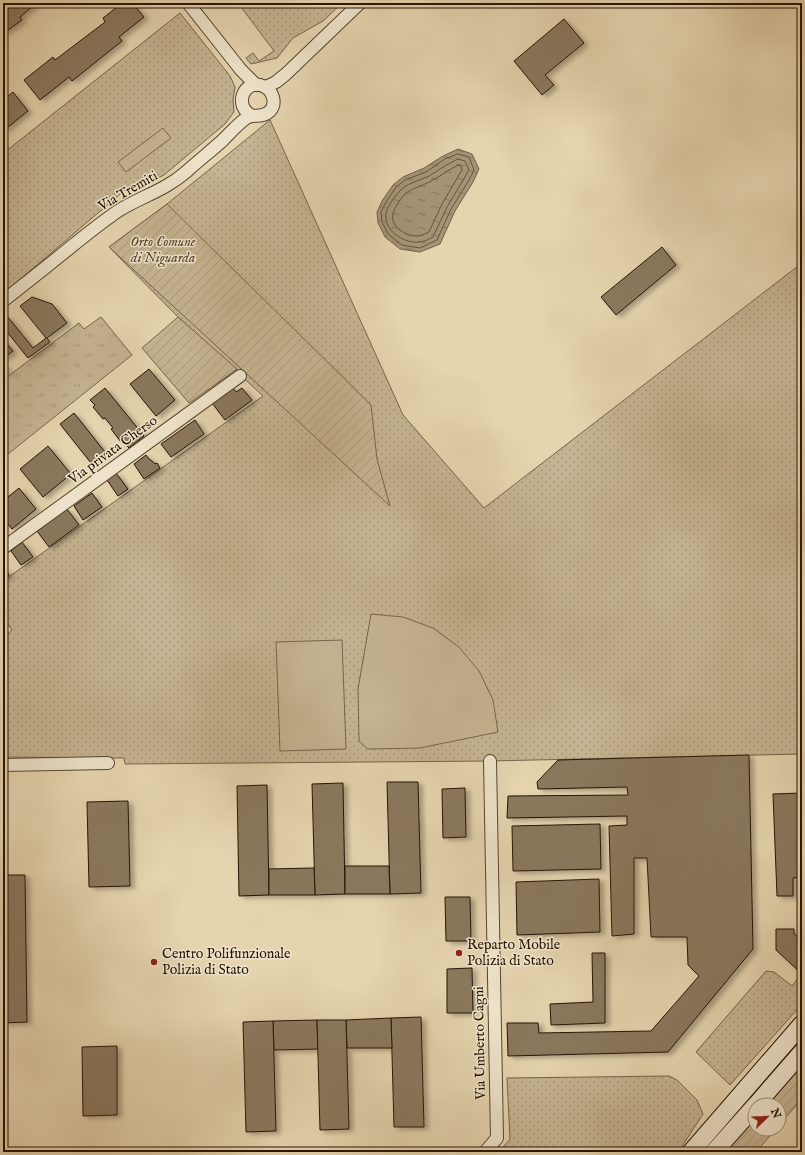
<svg xmlns="http://www.w3.org/2000/svg" width="805" height="1155" font-family="'IM FELL English',serif">
  <style>
    .grass { fill: url(#grass-tufts); stroke: #76644b }
    .park { fill: url(#park-dots); stroke: #76644b }
    .garden { fill: url(#garden-furrows); stroke: #76644b }
    .pitch { fill: #c5b391; stroke: #76644b }
    .water { fill: url(#water-ripples); stroke: #726048 }
    .lines { fill: none; stroke-linecap: round; stroke-linejoin: round }
    .shore { stroke: #66543d; stroke-width: 1 }
    .building { fill: #8a785d; stroke: #271405; filter: url(#shadow) }
    .street-casing { stroke: #56442f; stroke-width: 14 }
    .secondary-casing { stroke: #271405; stroke-width: 19 }
    .street { stroke: #eee3ca; stroke-width: 12 }
    .secondary { stroke: #eee3ca; stroke-width: 17 }
    .poi-dot { fill: #8f2418; stroke: #eee3ca; stroke-width: 1.5 }
    .labels { text-anchor: middle; dominant-baseline: central; stroke-width: 3; stroke-linejoin: round; paint-order: stroke }
    .street-label { font-size: 14px; fill: #271405; stroke: #eee3ca }
    .park-label { font-size: 14px; font-style: italic; fill: #56442f; stroke: #eee3ca }
    .poi-label { font-size: 14px; fill: #271405; stroke: #eee3ca; text-anchor: start }
  </style>
  <defs>
    <pattern id="grass-tufts" width="24" height="20" patternUnits="userSpaceOnUse"><rect width="24" height="20" fill="#c5b391"/><path d="M3 7l-1-3M5 7V3M7 7l1-3M15 17l-1-3M17 17v-4M19 17l1-3" fill="none" stroke="#a9997c"/></pattern>
    <pattern id="park-dots" width="8" height="8" patternUnits="userSpaceOnUse"><rect width="8" height="8" fill="#c5b391"/><path d="M2 2h.1M6 6h.1" fill="none" stroke="#a9997c" stroke-width="1.8" stroke-linecap="round"/></pattern>
    <pattern id="garden-furrows" width="10" height="10" patternUnits="userSpaceOnUse"><rect width="10" height="10" fill="#c5b391"/><path d="M-1 1l2-2M0 10L10 0M9 11l2-2" fill="none" stroke="#a9997c"/></pattern>
    <pattern id="water-ripples" width="26" height="14" patternUnits="userSpaceOnUse"><rect width="26" height="14" fill="#a49375"/><path d="M2 4q2-2 4 0t4 0M15 11q2-2 4 0t4 0" fill="none" stroke="#86775e"/></pattern>
    <filter id="shadow"><feDropShadow dx="4.5" dy="2.5" stdDeviation="2" flood-color="#0004"/></filter>
  </defs>
  <rect width="100%" height="100%" fill="#e5d4ae"/>
  <filter id="stains"><feTurbulence type="fractalNoise" baseFrequency=".005" numOctaves="4"/><feColorMatrix values="0 0 0 0 .2 0 0 0 0 .09 0 0 0 0 .02 0 0 0 .5 -.17"/></filter>
  <radialGradient id="worn" r=".72"><stop offset=".6" stop-color="#630" stop-opacity="0"/><stop offset="1" stop-color="#630" stop-opacity=".3"/></radialGradient>
  <polygon class="grass" points="101,317 132,355 3,458 3,380 79,323 84,329"/>
  <g class="park">
    <polygon points="238,3 342,3 323,21 293,38 277,58 251,64 246,58 253,53 259,61 274,51"/>
    <polygon points="180,13 230,76 235,87 233,100 234,112 225,124 164,175 145,184 125,190 3,294 3,151 5,152"/>
    <polygon points="270,120 403,415 484,508 802,263 802,754 490,761 125,764 124,758 3,757 3,638 12,630 3,617 3,581 263,396 178,317 109,247 167,204"/>
    <polygon points="766,971 774,972 792,986 802,973 802,1004 730,1085 696,1052"/>
    <polygon points="669,1076 677,1080 697,1100 703,1114 681,1148 670,1150 669,1152 499,1152 510,1139 507,1078"/>
  </g>
  <g class="garden">
    <polygon points="167,204 371,405 377,459 390,506 109,247"/>
    <polygon points="178,317 237,369 189,403 142,348"/>
    <polygon points="802,1065 802,1099 779,1125 779,1105 765,1105"/>
    <polygon points="755,1116 755,1129 776,1129 756,1152 719,1152"/>
  </g>
  <g class="pitch">
    <polygon points="163,128 171,138 126,172 118,162"/>
    <polygon points="371,614 403,617 433,628 459,647 479,671 493,700 498,732 420,748 368,749 359,741 358,689"/>
    <polygon points="342,640 346,749 280,751 276,642"/>
  </g>
  <polygon class="water" points="458,149 472,154 479,169 473,182 455,211 440,244 420,252 400,249 385,237 378,223 377,212 382,201 393,185 403,177 424,168 443,156"/>
  <g class="lines">
    <g class="shore">
      <polygon points="458,154 469,157 474,170 469,180 451,209 437,240 420,248 402,245 388,234 382,222 381,212 386,202 396,187 405,180 426,172 445,159"/>
      <path d="M458 159 465 161 469 170 447 207 433 237C429 239 424 242 419 242 404 244 383 230 386 213 388 206 394 197 399 192 406 183 419 181 429 176 439 170 447 164 458 159Z"/>
      <path d="M458 165 461 166 462 170 442 204 429 232C425 234 421 236 417 236 406 236 390 227 393 214 394 208 400 200 404 195 411 188 423 186 431 181 441 176 448 170 458 165Z"/>
    </g>
  </g>
  <g class="building">
    <polygon points="3,3 37,3 20,17 22,20 3,34"/>
    <polygon points="122,3 132,3 144,17 119,37 122,41 72,81 69,77 40,100 24,80 53,57 55,60 105,22 103,18"/>
    <polygon points="564,19 584,43 545,75 554,85 542,95 514,61"/>
    <polygon points="13,92 28,111 3,131 3,100"/>
    <polygon points="662,247 676,265 616,315 601,297"/>
    <polygon points="32,297 52,304 67,323 47,338 50,342 28,358 3,327 3,319 7,316 33,348 46,338 20,306"/>
    <polygon points="3,339 13,351 3,359"/>
    <polygon points="3,364 8,370 3,374"/>
    <polygon points="149,369 175,400 156,416 130,384"/>
    <polygon points="105,388 144,436 129,448 123,441 121,442 111,429 113,428 105,418 103,419 93,407 95,405 90,400"/>
    <polygon points="233,388 236,392 242,388 252,400 225,420 212,403"/>
    <polygon points="74,413 105,452 91,463 60,424"/>
    <polygon points="195,420 204,434 171,457 161,444"/>
    <polygon points="48,446 71,474 43,497 20,469"/>
    <polygon points="146,455 149,459 152,461 155,464 157,463 160,468 144,479 134,464"/>
    <polygon points="116,473 128,489 118,496 107,480"/>
    <polygon points="19,488 36,509 12,529 3,518 3,501"/>
    <polygon points="92,493 102,507 83,520 74,506"/>
    <polygon points="67,509 79,525 49,547 37,531"/>
    <polygon points="22,542 33,557 21,565 11,551"/>
    <polygon points="3,567 9,575 3,580"/>
    <polygon points="749,755 753,949 668,1052 508,1056 507,1023 538,1023 539,1033 651,1031 699,976 688,965 687,937 651,937 647,858 634,858 634,934 612,936 609,826 627,825 627,816 507,818 508,796 628,795 627,787 538,789 537,782 558,760"/>
    <polygon points="387,782 418,782 421,893 390,894"/>
    <polygon points="343,783 345,894 315,895 312,784"/>
    <polygon points="267,785 269,895 239,896 237,786"/>
    <polygon points="465,788 466,837 443,838 442,789"/>
    <polygon points="802,793 802,877 793,878 793,896 777,896 773,794"/>
    <polygon points="128,801 130,886 89,887 87,802"/>
    <polygon points="600,824 601,869 513,871 512,826"/>
    <polygon points="345,866 389,866 390,894 345,894"/>
    <polygon points="314,868 315,895 269,895 269,869"/>
    <polygon points="3,875 25,875 27,1022 3,1023"/>
    <polygon points="599,879 600,932 517,935 516,882"/>
    <polygon points="445,897 470,897 471,941 446,941"/>
    <polygon points="776,929 794,929 794,934 802,941 802,974 776,950"/>
    <polygon points="592,953 605,953 605,1023 551,1025 550,1004 593,1002"/>
    <polygon points="472,968 473,1013 447,1013 447,969"/>
    <polygon points="421,1017 424,1127 394,1127 391,1018"/>
    <polygon points="391,1018 392,1048 347,1048 346,1020"/>
    <polygon points="317,1020 318,1049 274,1050 273,1021"/>
    <polygon points="317,1020 346,1020 349,1129 320,1130"/>
    <polygon points="273,1021 276,1131 246,1132 243,1022"/>
    <polygon points="117,1046 117,1115 83,1116 82,1047"/>
  </g>
  <g class="lines">
    <g class="street-casing">
      <g id="street">
        <polyline points="188,3 241,70 256,85"/>
        <polyline points="266,87 276,82 286,74 360,3"/>
        <path d="M3 301C26 283 49 265 72 246 87 234 102 222 118 211 142 196 164 191 186 172 198 161 211 151 223 140 230 133 237 125 245 119 252 113 262 119 270 111 277 103 273 90 263 86 244 78 232 107 253 116"/>
        <polyline points="3,548 240,376"/>
        <polyline points="3,765 108,763"/>
        <polyline points="485,1152 497,1138 490,761"/>
      </g>
    </g>
    <g class="secondary-casing">
      <g id="secondary">
        <polyline points="756,1105 802,1052"/>
        <polyline points="691,1152 802,1024"/>
        <polyline points="714,1152 755,1106"/>
      </g>
    </g>
    <use href="#street" class="street"/>
    <use href="#secondary" class="secondary"/>
  </g>
  <g class="poi-dot">
    <circle cx="459" cy="953" r="4"/>
    <circle cx="154" cy="962" r="4"/>
  </g>
  <g class="labels">
    <g class="street-label">
      <text transform="translate(128 191) rotate(-30)">Via Tremiti</text>
      <text transform="translate(113 450) rotate(-36)">Via privata Cherso</text>
      <text transform="translate(480 1043) rotate(-91)">Via Umberto Cagni</text>
    </g>
    <g class="park-label">
      <text x="163" y="242">Orto Comune<tspan x="163" dy="16">di Niguarda</tspan></text>
    </g>
    <g class="poi-label">
      <text x="467" y="945">Reparto Mobile<tspan x="467" dy="16">Polizia di Stato</tspan></text>
      <text x="162" y="954">Centro Polifunzionale<tspan x="162" dy="16">Polizia di Stato</tspan></text>
    </g>
  </g>
  <rect width="805" height="1155" fill="none" stroke="#e5d4ae" stroke-width="16"/>
  <rect x="4" y="4" width="797" height="1147" fill="none" stroke="#271405" stroke-width="2"/>
  <rect x="8" y="8" width="789" height="1139" fill="none" stroke="#271405"/>
  <g transform="translate(767 1117) rotate(67)"><circle r="19" fill="#eee3ca" stroke="#9e907b"/>
  <path d="M0-3L7 15L0 10L-7 15Z" fill="#8f2418"/>
  <text y="-6" font-size="11" font-weight="bold" text-anchor="middle" fill="#271405">N</text>
  </g>
  <rect width="100%" height="100%" filter="url(#stains)"/>
  <rect width="100%" height="100%" fill="url(#worn)"/>
</svg>
